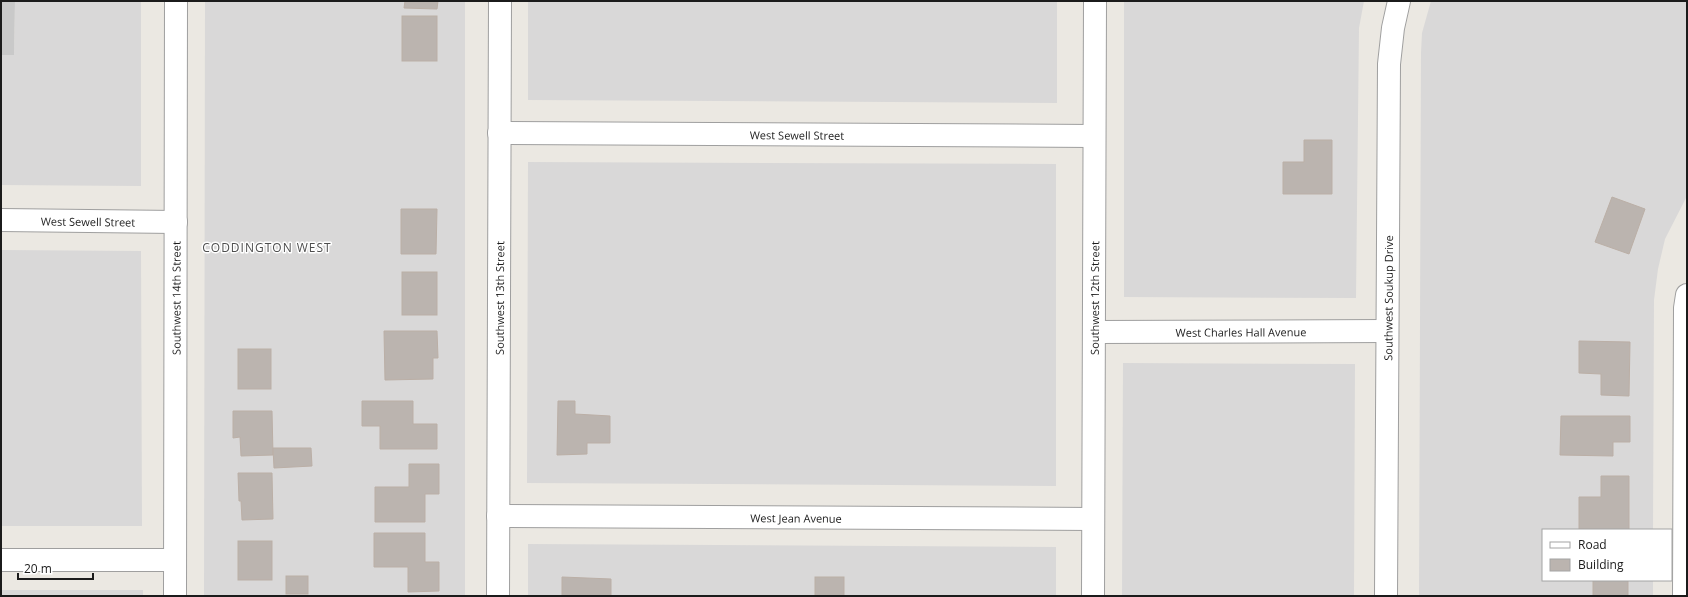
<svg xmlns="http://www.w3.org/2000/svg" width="1688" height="597" font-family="'Open Sans',sans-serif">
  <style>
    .residential { fill: #d9d8d8 }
    .religious { fill: #c9c9c9 }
    .building { fill: #bbb4af; stroke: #bbafa6 }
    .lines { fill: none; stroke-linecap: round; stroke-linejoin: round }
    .minor-casing { stroke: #9f9f9f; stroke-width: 24 }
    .minor { stroke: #fff; stroke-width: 22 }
    .labels { text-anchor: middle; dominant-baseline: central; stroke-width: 3; stroke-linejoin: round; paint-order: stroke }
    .street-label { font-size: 11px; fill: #1b1b1b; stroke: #fff }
    .neighbourhood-label { font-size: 12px; letter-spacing: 1px; fill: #4e4e4e; stroke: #fff }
  </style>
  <rect width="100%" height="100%" fill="#ebe8e2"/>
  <g class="residential">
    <polygon points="15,1 141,1 141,186 1,185 1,55 14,55"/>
    <polygon points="205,1 465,1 465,596 204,596"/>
    <polygon points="528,1 1057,1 1057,103 528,100"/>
    <polygon points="1124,1 1364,1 1359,28 1356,298 1124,297"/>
    <polygon points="1431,1 1687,1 1687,196 1665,239 1658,269 1654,300 1653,530 1543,530 1543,580 1653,580 1653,596 1419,596 1421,53 1422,33"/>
    <polygon points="528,162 1056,164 1056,486 527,483"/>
    <polygon points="1,250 141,251 142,526 1,526"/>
    <polygon points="1123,363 1355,364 1354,596 1122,596"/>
    <polygon points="528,544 1056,547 1056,596 528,596"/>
    <rect x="1" y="590" width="142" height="6"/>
  </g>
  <polygon class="religious" points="1,1 15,1 14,55 1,55"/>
  <g class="building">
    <polygon points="405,1 438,1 437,9 404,8"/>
    <rect x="402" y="16" width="35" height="45"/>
    <polygon points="1304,140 1332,140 1332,194 1283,194 1283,162 1304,162"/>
    <polygon points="1612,197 1645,209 1629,254 1595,242"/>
    <polygon points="401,209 437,209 436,254 401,254"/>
    <rect x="402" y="272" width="35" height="43"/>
    <polygon points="384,331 437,331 438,358 433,358 433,379 385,380"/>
    <polygon points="1579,341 1630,342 1629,396 1601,395 1601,374 1579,373"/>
    <rect x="238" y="349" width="33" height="40"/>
    <polygon points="362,401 413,401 413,424 437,424 437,449 380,449 380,426 362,426"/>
    <polygon points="558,401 575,401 575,414 610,416 610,443 587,443 587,454 557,455"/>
    <polygon points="233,411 272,411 273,455 241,456 240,437 233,438"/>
    <polygon points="1561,416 1630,416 1630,442 1613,442 1613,456 1560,455"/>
    <polygon points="273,448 311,448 312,466 274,468"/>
    <polygon points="409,464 439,464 439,494 425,494 425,522 375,522 375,487 409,487"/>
    <polygon points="238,473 272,473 273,519 242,520 241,501 239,501"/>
    <polygon points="1601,476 1629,476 1629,530 1579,529 1579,497 1601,497"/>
    <polygon points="374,533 425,533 425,562 439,562 439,591 408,592 408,567 374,567"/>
    <rect x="238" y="541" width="34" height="39"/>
    <rect x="286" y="576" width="22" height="18"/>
    <polygon points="562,577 611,579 611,596 562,596"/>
    <rect x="815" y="577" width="29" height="19"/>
    <rect x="1593" y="580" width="35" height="16"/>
  </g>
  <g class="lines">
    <g class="minor-casing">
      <g id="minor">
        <path id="s1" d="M499 133 1094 136"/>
        <path id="s2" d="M1 220 176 222"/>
        <path id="s3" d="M1094 332 1387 331"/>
        <path id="s4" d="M498 516 1093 519"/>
        <polyline points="1,560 175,560"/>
        <path id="s5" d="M175 596 176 1"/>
        <path id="s6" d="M498 596 500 1"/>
        <path id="s7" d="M1093 596 1095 1"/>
        <path id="s8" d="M1386 596 1389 64 1393 28 1399 1"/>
        <polyline points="1684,596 1685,308 1687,295"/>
      </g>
    </g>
    <use href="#minor" class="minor"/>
  </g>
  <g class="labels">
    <g class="street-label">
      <text stroke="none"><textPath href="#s1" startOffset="298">West Sewell Street</textPath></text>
      <text stroke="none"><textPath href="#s2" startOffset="87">West Sewell Street</textPath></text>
      <text stroke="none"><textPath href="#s5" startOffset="298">Southwest 14th Street</textPath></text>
      <text stroke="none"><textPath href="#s8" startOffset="298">Southwest Soukup Drive</textPath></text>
      <text stroke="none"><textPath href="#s6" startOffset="298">Southwest 13th Street</textPath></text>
      <text stroke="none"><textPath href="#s7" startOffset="298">Southwest 12th Street</textPath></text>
      <text stroke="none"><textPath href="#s3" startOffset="147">West Charles Hall Avenue</textPath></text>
      <text stroke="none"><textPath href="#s4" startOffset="298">West Jean Avenue</textPath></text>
    </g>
    <g class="neighbourhood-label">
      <text x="267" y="247">CODDINGTON WEST</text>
    </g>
  </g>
  <rect width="1688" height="597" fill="none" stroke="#1b1b1b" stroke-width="4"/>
  <rect x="1542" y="529" width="130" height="52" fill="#ffffff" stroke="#a4a4a4"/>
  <rect x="1550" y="542" width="20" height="6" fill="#ffffff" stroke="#a4a4a4"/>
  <text x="1578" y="549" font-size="12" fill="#1b1b1b">Road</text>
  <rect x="1550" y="559" width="20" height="12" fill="#bbb4af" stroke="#a4a4a4"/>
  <text x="1578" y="569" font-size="12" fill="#1b1b1b">Building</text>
  <path d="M18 573v6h75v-6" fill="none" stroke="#1b1b1b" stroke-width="2"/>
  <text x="24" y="573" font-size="12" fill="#1b1b1b" stroke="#ffffff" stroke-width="3" paint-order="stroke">20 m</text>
</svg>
